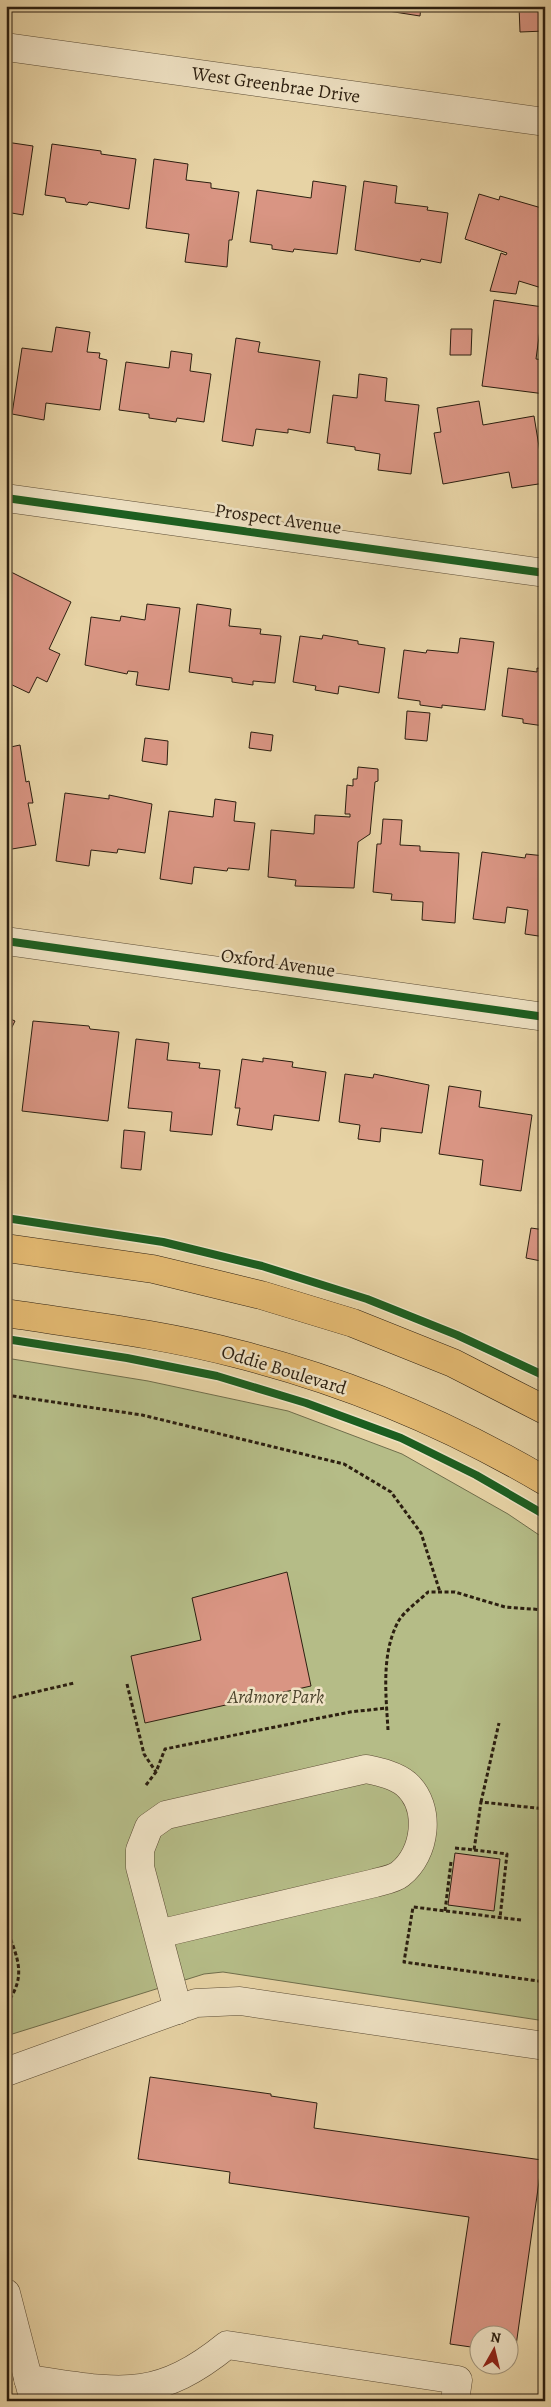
<svg xmlns="http://www.w3.org/2000/svg" width="551" height="2407" font-family="Alegreya,serif">
  <style>
    .green { fill: #b5bc87; stroke: #706e4c }
    .building { fill: #d99583; stroke: #2c1f10 }
    .lines { fill: none; stroke-linecap: round; stroke-linejoin: round }
    .minor-casing { stroke: #5b4c35; stroke-width: 29 }
    .major-casing { stroke: #2c1f10; stroke-width: 29 }
    .path { stroke: #2c1f10; stroke-width: 3; stroke-dasharray: 4 2.5; stroke-linecap: butt }
    .minor { stroke: #efe2c4; stroke-width: 28 }
    .major { stroke: #e4ba72; stroke-width: 28 }
    .cycleway-casing { stroke: #efe2c4; stroke-width: 11 }
    .cycleway { stroke: #1b5e20; stroke-width: 8 }
    .labels { text-anchor: middle; dominant-baseline: central; stroke-width: 5; stroke-linejoin: round; paint-order: stroke }
    .street-label { font-size: 19px; fill: #2c1f10; stroke: #efe2c4 }
    .park-label { font-size: 19px; font-style: italic; fill: #4e462e; stroke: #efe2c4 }
  </style>
  <rect width="100%" height="100%" fill="#e7d3a5"/>
  <filter id="stains"><feTurbulence type="fractalNoise" baseFrequency=".004" numOctaves="4"/><feColorMatrix values="0 0 0 0 .2 0 0 0 0 .09 0 0 0 0 .02 0 0 0 .5 -.17"/></filter>
  <radialGradient id="worn" r=".72"><stop offset=".6" stop-color="#630" stop-opacity="0"/><stop offset="1" stop-color="#630" stop-opacity=".3"/></radialGradient>
  <polygon class="green" points="6,1358 148,1381 288,1411 402,1454 508,1514 545,1539 545,2021 223,1972 204,1974 6,2036"/>
  <g class="building">
    <polygon points="389,6 421,6 420,16 388,11"/>
    <polygon points="519,6 545,6 545,31 520,32"/>
    <polygon points="6,142 33,146 23,215 6,212"/>
    <polygon points="52,144 101,151 101,154 136,159 129,209 89,202 87,205 66,202 65,198 45,195"/>
    <polygon points="154,159 188,164 186,180 211,183 211,188 239,192 232,240 229,240 227,267 185,262 189,234 146,228"/>
    <polygon points="313,181 346,186 337,254 294,249 293,252 272,249 272,245 250,242 257,190 311,198"/>
    <polygon points="364,181 397,186 395,203 428,207 427,210 448,213 441,263 421,259 420,262 355,250"/>
    <polygon points="479,194 499,200 500,196 545,209 545,289 519,281 516,294 490,291 501,253 506,255 507,253 465,239"/>
    <polygon points="494,300 543,307 536,359 545,360 545,394 482,386"/>
    <polygon points="56,327 90,332 87,352 100,353 99,358 107,360 100,410 46,403 44,420 12,414 22,348 52,352"/>
    <polygon points="451,329 472,329 471,355 450,355"/>
    <polygon points="236,338 260,342 258,352 320,361 310,433 288,429 288,433 256,429 253,446 222,441"/>
    <polygon points="171,351 192,354 190,371 211,374 204,422 177,418 176,422 149,418 149,414 119,410 126,362 169,368"/>
    <polygon points="359,374 387,378 385,401 419,405 411,474 378,470 380,454 355,450 355,447 327,443 333,395 357,398"/>
    <polygon points="479,401 483,425 534,416 545,483 512,488 509,472 443,484 434,433 441,432 437,408"/>
    <polygon points="9,571 71,602 49,649 60,654 47,682 37,677 29,693 6,682 6,617 10,610 6,609 6,576"/>
    <polygon points="147,604 180,608 169,690 136,685 138,672 128,671 127,674 85,665 91,617 120,621 121,616 145,620"/>
    <polygon points="197,604 231,609 229,626 261,629 260,634 281,636 275,683 253,681 253,685 232,682 232,678 189,672"/>
    <polygon points="323,635 358,641 358,644 385,648 379,693 339,686 338,694 315,690 316,686 293,682 300,636 322,639"/>
    <polygon points="460,638 494,642 485,710 442,705 442,708 420,705 420,701 398,698 404,650 426,653 427,650 458,653"/>
    <polygon points="508,668 537,672 537,668 545,669 545,751 541,750 544,726 523,723 523,719 502,716"/>
    <polygon points="407,711 430,713 427,741 405,739"/>
    <polygon points="251,732 273,735 271,751 249,748"/>
    <polygon points="145,738 168,741 167,765 142,761"/>
    <polygon points="20,745 26,782 29,781 33,803 28,803 36,845 6,850 6,748"/>
    <polygon points="358,767 378,769 378,781 375,782 370,834 358,842 354,888 295,886 296,880 268,877 271,830 314,834 315,815 350,817 350,814 345,814 347,785 353,786 353,779 357,779"/>
    <polygon points="65,793 109,799 109,795 152,804 145,853 118,849 117,853 91,850 89,866 56,861"/>
    <polygon points="215,799 236,802 234,821 255,823 249,870 228,868 227,871 194,867 192,884 160,879 169,811 213,817"/>
    <polygon points="383,819 402,820 400,845 420,846 420,851 459,853 455,923 422,920 423,902 391,900 392,894 373,892 377,844 381,844"/>
    <polygon points="482,852 525,858 526,854 545,856 545,937 525,934 528,910 507,907 505,923 473,919"/>
    <polygon points="6,1017 15,1021 6,1039"/>
    <polygon points="33,1021 89,1026 90,1029 119,1032 108,1121 22,1111"/>
    <polygon points="136,1039 169,1043 167,1060 200,1063 199,1068 220,1070 212,1135 170,1131 172,1112 128,1108"/>
    <polygon points="263,1058 293,1062 292,1067 326,1072 319,1121 274,1115 272,1130 237,1125 240,1108 235,1108 242,1059 263,1062"/>
    <polygon points="345,1074 373,1078 374,1074 429,1085 422,1133 381,1128 380,1142 358,1139 360,1125 339,1122"/>
    <polygon points="449,1086 481,1091 479,1107 532,1115 521,1191 480,1185 483,1160 439,1154"/>
    <polygon points="124,1130 145,1132 141,1170 121,1168"/>
    <polygon points="531,1228 545,1230 541,1261 526,1258"/>
    <polygon points="287,1572 311,1686 145,1723 131,1656 201,1640 192,1598"/>
    <polygon points="455,1853 500,1859 494,1911 448,1905"/>
    <polygon points="150,2077 271,2094 271,2096 317,2103 314,2128 542,2160 515,2353 508,2352 508,2334 478,2334 478,2348 450,2344 469,2217 229,2183 230,2172 138,2159"/>
  </g>
  <g class="lines">
    <g class="minor-casing">
      <g id="minor">
        <polyline points="6,47 545,122"/>
        <polyline points="6,498 545,573"/>
        <polyline points="6,941 545,1017"/>
        <path d="M158 1934 375 1883C382 1881 394 1879 400 1874 426 1854 432 1807 406 1784 395 1775 380 1772 366 1769L166 1815 149 1827 140 1850V1867L178 2010"/>
        <polyline points="6,2072 196,2003 240,2001 545,2046"/>
        <polyline points="6,2293 34,2401"/>
        <path d="M28 2379C115 2391 153 2405 227 2345L458 2380 455 2401"/>
      </g>
    </g>
    <g class="major-casing">
      <g id="major">
        <polyline points="6,1248 153,1269 261,1295 353,1323 453,1363 545,1410"/>
        <path d="M6 1313C84 1325 162 1334 238 1354 345 1381 450 1425 545 1481"/>
      </g>
    </g>
    <g class="path">
      <polyline points="6,1395 142,1415 344,1464 391,1492 421,1533 440,1592"/>
      <polyline points="127,1684 144,1754 156,1772"/>
      <polyline points="6,1699 74,1683"/>
      <path d="M388 1730C386 1695 381 1654 398 1622 404 1611 419 1601 428 1592H455L505 1607 545 1610"/>
      <polyline points="146,1785 156,1772 165,1749 350,1712 387,1708"/>
      <polyline points="481,1802 499,1723"/>
      <polyline points="455,1848 474,1850 481,1802 545,1809"/>
      <polyline points="474,1850 507,1854 500,1918"/>
      <polyline points="445,1911 451,1862"/>
      <polyline points="521,1920 413,1907 404,1962 545,1982"/>
      <path d="M6 1927C17 1957 28 1976 6 2004"/>
    </g>
    <use href="#minor" class="minor"/>
    <use href="#major" class="major"/>
    <g class="cycleway-casing">
      <g id="cycleway">
        <polyline points="6,498 545,573"/>
        <polyline points="6,941 545,1017"/>
        <polyline points="6,1218 163,1242 262,1266 367,1299 457,1335 545,1376"/>
        <polyline points="6,1339 127,1358 217,1376 306,1403 401,1438 476,1475 545,1515"/>
      </g>
    </g>
    <use href="#cycleway" class="cycleway"/>
  </g>
  <g class="labels">
    <g class="street-label">
      <text transform="translate(276 85) rotate(8)">West Greenbrae Drive</text>
      <text transform="translate(278 519) rotate(8)">Prospect Avenue</text>
      <text transform="translate(278 963) rotate(8)">Oxford Avenue</text>
      <text transform="translate(284 1370) rotate(17)">Oddie Boulevard</text>
    </g>
    <g class="park-label">
      <text x="276" y="1697">Ardmore Park</text>
    </g>
  </g>
  <rect width="551" height="2407" fill="none" stroke="#e7d3a5" stroke-width="25"/>
  <rect x="8" y="8" width="536" height="2392" fill="none" stroke="#2c1f10" stroke-width="2.5"/>
  <rect x="12" y="12" width="526" height="2382" fill="none" stroke="#2c1f10"/>
  <g transform="translate(494 2350) rotate(8)"><circle r="24" fill="#efe2c4" stroke="#a1947c"/>
  <path d="M0-4L9 19L0 12L-9 19Z" fill="#8f2418"/>
  <text y="-8" font-size="14" font-weight="bold" text-anchor="middle" fill="#2c1f10">N</text>
  </g>
  <rect width="100%" height="100%" filter="url(#stains)"/>
  <rect width="100%" height="100%" fill="url(#worn)"/>
</svg>
